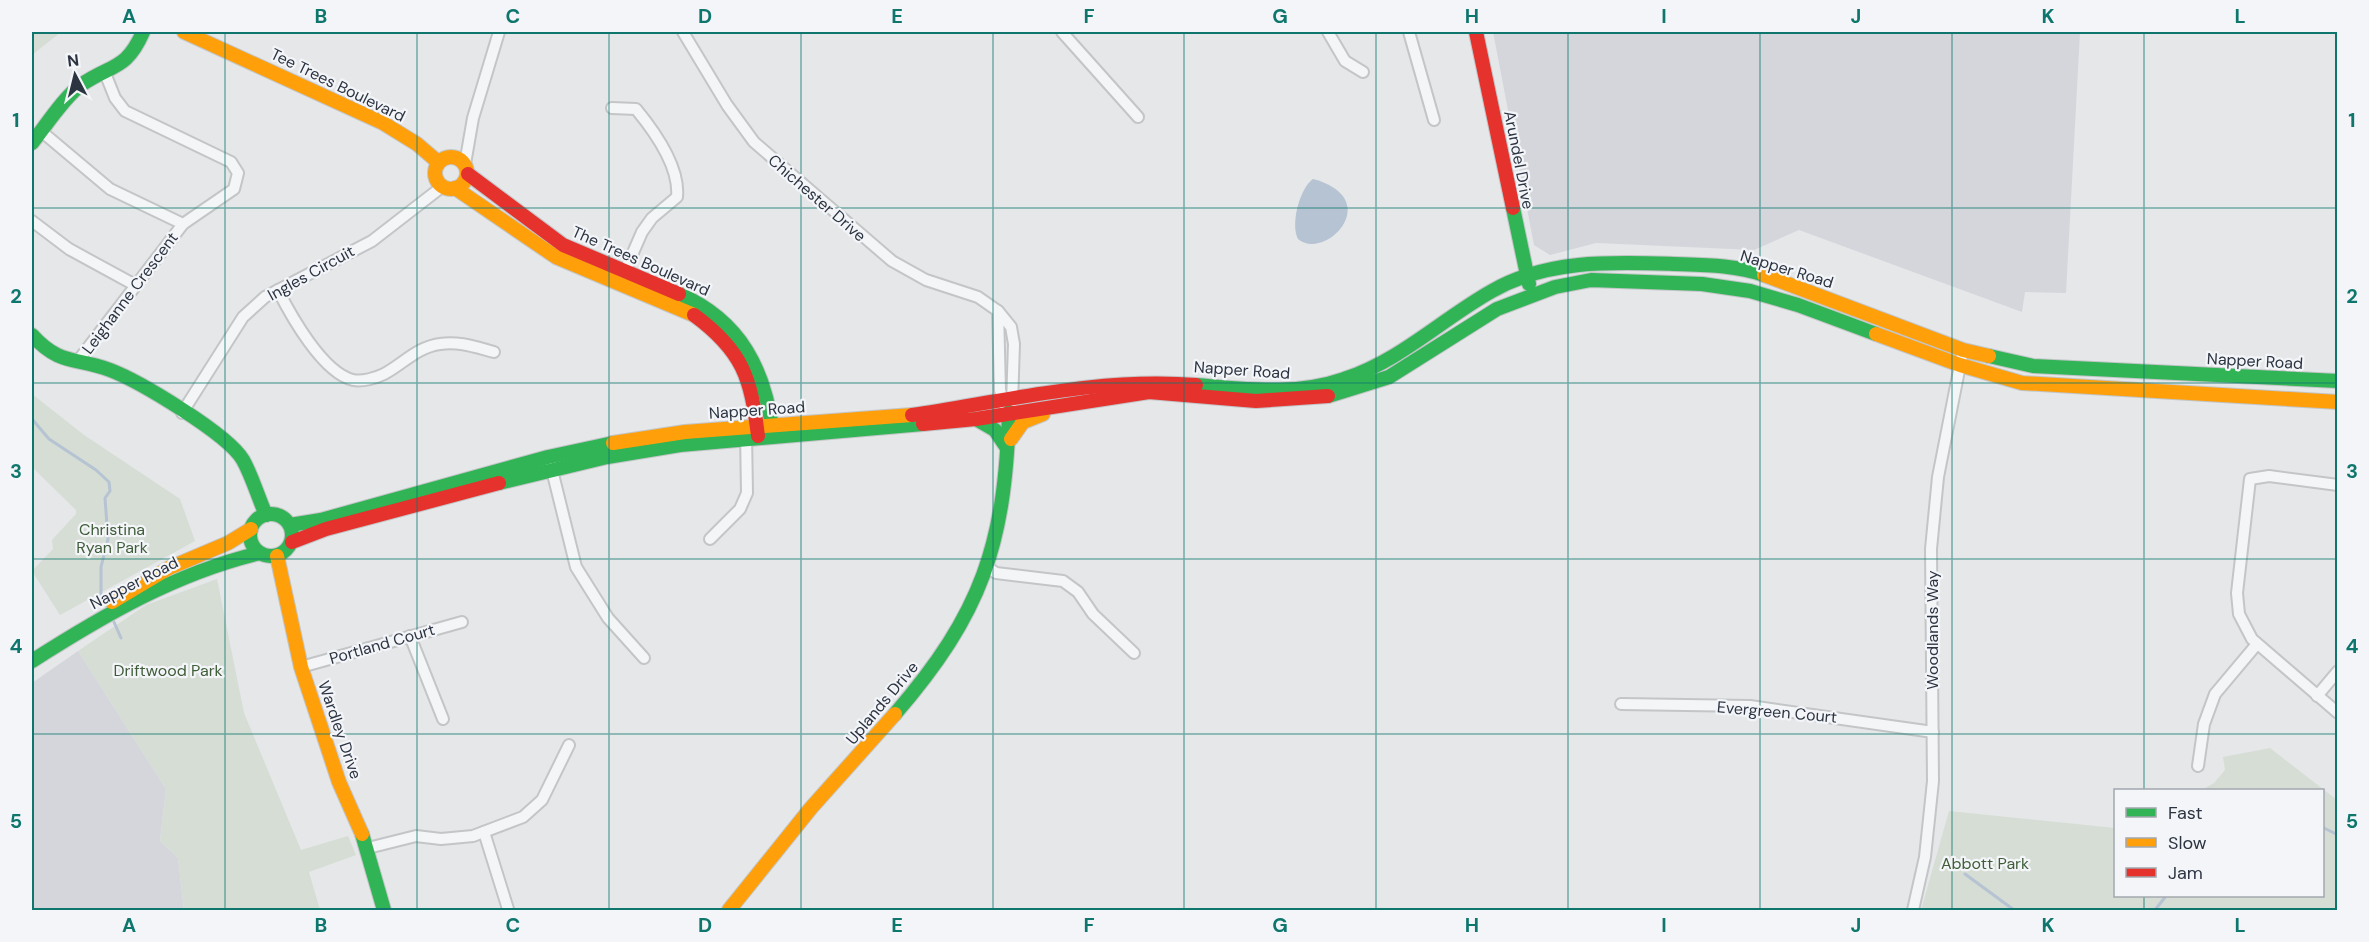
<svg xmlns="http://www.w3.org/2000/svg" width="2369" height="942" font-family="'DM Sans',sans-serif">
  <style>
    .built { fill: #d4d6dc }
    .green { fill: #d6ddd5 }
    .water { fill: #b5c3d3 }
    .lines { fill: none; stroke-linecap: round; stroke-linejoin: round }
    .stream { stroke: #b5c3d3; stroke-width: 3 }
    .street-casing { stroke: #c3c5c7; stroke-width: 14 }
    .fast-casing { stroke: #c3c5c7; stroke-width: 16 }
    .slow-casing { stroke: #c3c5c7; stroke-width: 16 }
    .jam-casing { stroke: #c3c5c7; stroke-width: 16 }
    .street { stroke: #f4f5f6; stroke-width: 10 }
    .fast { stroke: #30b455; stroke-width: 14 }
    .slow { stroke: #ff9f0a; stroke-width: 14 }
    .jam { stroke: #e5322d; stroke-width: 14 }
    .grid { fill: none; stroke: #0f766e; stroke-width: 1.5; stroke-opacity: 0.55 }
    .labels { text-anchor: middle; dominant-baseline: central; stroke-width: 4.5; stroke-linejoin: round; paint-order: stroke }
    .street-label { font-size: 16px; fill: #2c3442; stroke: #f3f5f8 }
    .park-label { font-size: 16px; fill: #405d3a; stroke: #f3f5f8 }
    .neatline { fill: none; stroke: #0f766e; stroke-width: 2 }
    .grid-label { font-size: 20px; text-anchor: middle; font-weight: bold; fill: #0f766e }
  </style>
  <rect width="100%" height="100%" fill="#e5e7e9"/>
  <g class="built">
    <polygon points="1493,32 2080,32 2066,293 2025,292 2022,312 1799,230 1754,250 1596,243 1550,255 1534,245"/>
    <polygon points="78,651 166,789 160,841 178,858 184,910 32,910 32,683"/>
  </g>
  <g class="green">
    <polygon points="32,32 61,32 32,55"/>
    <polygon points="32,394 84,435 180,499 195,541 60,615 32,571 53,549 52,540 76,514 76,510 32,467"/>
    <polygon points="217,579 244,713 301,850 348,836 356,855 309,872 320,910 184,910 178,858 160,841 166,789 78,651 146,605"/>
    <polygon points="2270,748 2337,800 2337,910 1921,910 1949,811 2115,828 2116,896 2322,896 2322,790 2202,790 2214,783 2225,770 2223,757"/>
  </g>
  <path class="water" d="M1313 179C1386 199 1325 262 1298 239 1290 224 1300 188 1313 179Z"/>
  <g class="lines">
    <g class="stream">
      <polyline points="32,419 49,439 96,470 109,482 110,491 105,498 108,539 101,567 101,597"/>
      <polyline points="114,622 121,638"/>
      <polyline points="2322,827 2338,835"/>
      <polyline points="1965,874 2014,910"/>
      <polyline points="2155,910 2166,896"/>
    </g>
    <g class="street-casing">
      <g id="street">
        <polyline points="683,32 727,105 754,142 892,261 926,280 978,297 998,311 1011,327 1014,344 1012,404"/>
        <polyline points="1062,32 1138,117"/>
        <polyline points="1328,32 1345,61 1363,72"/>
        <polyline points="1409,32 1434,120"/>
        <path d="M612 108 636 109C655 132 680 167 677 197L652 218 642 232 622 278"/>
        <polyline points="41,131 110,189 183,224"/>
        <polyline points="465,164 473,118 499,32"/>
        <polyline points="32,221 69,249 135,285"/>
        <path d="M278 290C291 316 323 373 353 380 362 382 376 378 384 374 403 364 417 347 440 344 459 341 475 347 494 352"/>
        <polyline points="998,311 1000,390 1004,405"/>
        <polyline points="77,362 183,224 234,189 238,173 231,162 125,111 115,98 105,73"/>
        <polyline points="182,413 243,317 265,297 372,241 443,186"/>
        <polyline points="550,462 576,567 608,618 644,658"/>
        <polyline points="2338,485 2269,476 2250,479 2237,593 2239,614 2252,639 2338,713"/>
        <polyline points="710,539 740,509 747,493 746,433"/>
        <polyline points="987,567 996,573 1063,581 1078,592 1093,614 1134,653"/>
        <polyline points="410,636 443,719"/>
        <polyline points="301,667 462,622"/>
        <polyline points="2317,696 2338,671"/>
        <polyline points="1621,704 1750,706 1933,732"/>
        <polyline points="2198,766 2204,724 2215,694 2257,644"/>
        <polyline points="484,832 508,909"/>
        <polyline points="368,848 416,836 441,839 473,836 523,817 542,800 569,745"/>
        <polyline points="1913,910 1925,857 1933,781 1931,549 1938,477 1963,350"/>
      </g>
    </g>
    <g class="fast-casing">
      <g id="fast">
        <path d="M32 143C45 127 64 97 81 85 111 64 126 71 143 32"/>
        <polyline points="1513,208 1529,284"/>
        <path d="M679 294C741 321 765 370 773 434"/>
        <path d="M32 335C60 366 76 357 110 370 139 381 228 434 243 460 252 476 258 497 266 515"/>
        <polyline points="1989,356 2033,366 2338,381"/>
        <path d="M1196 385C1246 389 1295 396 1344 379 1400 361 1442 319 1492 291 1547 259 1613 262 1674 264 1704 265 1736 265 1764 275"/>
        <polyline points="1328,396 1389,377 1497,309 1555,287 1591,280 1702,284 1750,291 1798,305 1876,334"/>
        <polyline points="976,419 995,430 1007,448"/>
        <polyline points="499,483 607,457 680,445 923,424"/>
        <circle cx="271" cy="535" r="21"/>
        <polyline points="290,525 321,520 548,457 613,443"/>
        <path d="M32 661C104 615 176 573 260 553"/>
        <path d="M895 714C982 613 1005 545 1009 412"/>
        <polyline points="362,834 384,910"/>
      </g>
    </g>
    <g class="slow-casing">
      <g id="slow">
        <polyline points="184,32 383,123 417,144 438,162"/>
        <circle cx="451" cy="173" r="16"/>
        <polyline points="455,188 556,257 694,315"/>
        <polyline points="1764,275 1963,350 1989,356"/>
        <polyline points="1876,334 1960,365 2022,383 2338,402"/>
        <polyline points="1011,439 1023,422 1043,414"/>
        <polyline points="613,443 685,432 912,415"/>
        <polyline points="277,556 301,667 339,782 362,834"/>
        <polyline points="112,602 169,568 228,543 251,529"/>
        <polyline points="729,910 811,808 895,714"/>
      </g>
    </g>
    <g class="jam-casing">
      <g id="jam">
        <polyline points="1476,32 1513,208"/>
        <polyline points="468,174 563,245 679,294"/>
        <path d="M694 315C743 351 751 378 758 436"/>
        <path d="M912 415C1005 401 1101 377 1196 385"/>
        <polyline points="923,424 976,419 1149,392 1256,401 1328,396"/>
        <polyline points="292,542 326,529 499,483"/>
      </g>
    </g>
    <use href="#street" class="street"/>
    <use href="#fast" class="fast"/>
    <use href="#slow" class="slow"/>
    <use href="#jam" class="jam"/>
  </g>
  <path class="grid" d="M225 32V910M417 32V910M609 32V910M801 32V910M993 32V910M1184 32V910M1376 32V910M1568 32V910M1760 32V910M1952 32V910M2144 32V790M32 208H2338M32 383H2338M32 559H2338M32 734H2338M2144 896V910"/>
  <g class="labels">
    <g class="street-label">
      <text transform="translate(338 85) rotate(26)">Tee Trees Boulevard</text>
      <text transform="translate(1519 160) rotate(79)">Arundel Drive</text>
      <text transform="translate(817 198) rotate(41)">Chichester Drive</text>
      <text transform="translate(641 261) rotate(24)">The Trees Boulevard</text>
      <text transform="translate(1787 269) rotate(17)">Napper Road</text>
      <text transform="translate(311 273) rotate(-29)">Ingles Circuit</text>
      <text transform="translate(130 293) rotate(-53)">Leighanne Crescent</text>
      <text transform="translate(2255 361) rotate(3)">Napper Road</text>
      <text transform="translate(1242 370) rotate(4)">Napper Road</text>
      <text transform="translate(757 410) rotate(-4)">Napper Road</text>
      <text transform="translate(134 583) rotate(-27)">Napper Road</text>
      <text transform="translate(1932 630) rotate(-90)">Woodlands Way</text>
      <text transform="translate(382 644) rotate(-16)">Portland Court</text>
      <text transform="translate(882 703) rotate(-50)">Uplands Drive</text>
      <text transform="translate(1777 712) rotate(5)">Evergreen Court</text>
      <text transform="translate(340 730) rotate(71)">Wardley Drive</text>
    </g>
    <g class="park-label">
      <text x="112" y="529">Christina<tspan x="112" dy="18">Ryan Park</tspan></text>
      <text x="168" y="670">Driftwood Park</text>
      <text x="1985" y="863">Abbott Park</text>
    </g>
  </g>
  <rect width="2369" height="942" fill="none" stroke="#f3f5f8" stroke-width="66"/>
  <rect x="2114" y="789" width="210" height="108" fill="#f3f5f8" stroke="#a3a8af" stroke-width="1.5"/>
  <rect x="2126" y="808" width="30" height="9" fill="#30b455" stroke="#a3a8af" stroke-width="1.5"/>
  <text x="2168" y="819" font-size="18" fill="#2c3442">Fast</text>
  <rect x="2126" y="838" width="30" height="9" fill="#ff9f0a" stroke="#a3a8af" stroke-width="1.5"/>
  <text x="2168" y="849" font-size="18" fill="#2c3442">Slow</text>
  <rect x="2126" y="868" width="30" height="9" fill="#e5322d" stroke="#a3a8af" stroke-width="1.5"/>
  <text x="2168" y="879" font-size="18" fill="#2c3442">Jam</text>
  <g transform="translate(75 75) rotate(353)" stroke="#f3f5f8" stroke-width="4.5" paint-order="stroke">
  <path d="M0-4.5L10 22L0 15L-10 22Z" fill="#2c3442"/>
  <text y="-9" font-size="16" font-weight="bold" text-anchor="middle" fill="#2c3442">N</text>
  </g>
  <rect x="33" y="33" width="2303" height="876" class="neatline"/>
  <g class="grid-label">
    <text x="129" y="23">A</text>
    <text x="321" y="23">B</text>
    <text x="513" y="23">C</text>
    <text x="705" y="23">D</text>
    <text x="897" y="23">E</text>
    <text x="1089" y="23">F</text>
    <text x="1280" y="23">G</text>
    <text x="1472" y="23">H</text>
    <text x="1664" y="23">I</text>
    <text x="1856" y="23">J</text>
    <text x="2048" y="23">K</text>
    <text x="2240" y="23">L</text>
    <text x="16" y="127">1</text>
    <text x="2352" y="127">1</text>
    <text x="16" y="303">2</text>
    <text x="2352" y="303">2</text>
    <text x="16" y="478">3</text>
    <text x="2352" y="478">3</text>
    <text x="16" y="653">4</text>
    <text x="2352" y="653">4</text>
    <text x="16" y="828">5</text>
    <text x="2352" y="828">5</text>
    <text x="129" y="932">A</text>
    <text x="321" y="932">B</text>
    <text x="513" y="932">C</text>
    <text x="705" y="932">D</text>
    <text x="897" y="932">E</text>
    <text x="1089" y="932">F</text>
    <text x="1280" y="932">G</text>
    <text x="1472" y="932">H</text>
    <text x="1664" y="932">I</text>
    <text x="1856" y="932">J</text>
    <text x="2048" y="932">K</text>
    <text x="2240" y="932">L</text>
  </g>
</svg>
